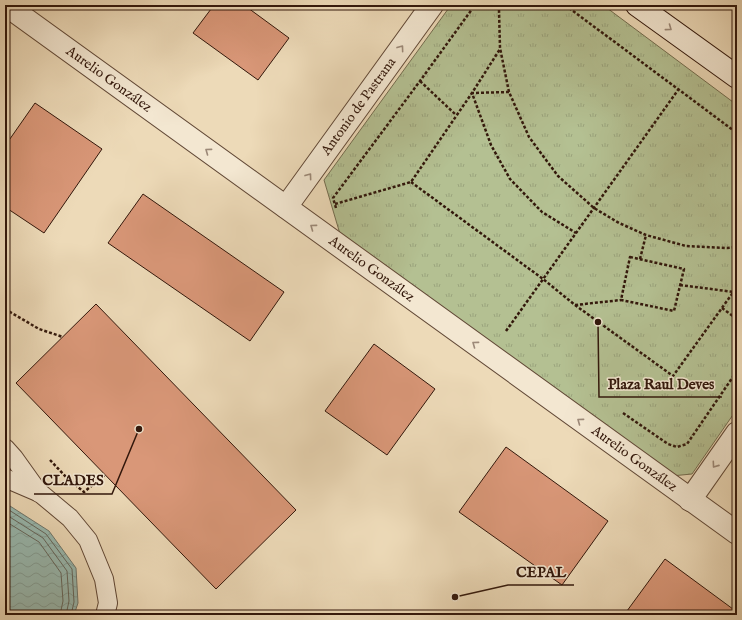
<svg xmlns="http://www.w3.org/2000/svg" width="742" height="620" font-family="'IM FELL English',serif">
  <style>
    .park { fill: url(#park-tufts); stroke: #736c4e }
    .water { fill: url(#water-waves); stroke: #70796f }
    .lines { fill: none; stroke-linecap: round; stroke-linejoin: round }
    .shore { stroke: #66685e; stroke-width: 1 }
    .building { fill: #d99778; stroke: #32170b }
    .lane-casing { stroke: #614836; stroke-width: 20 }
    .street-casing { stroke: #614836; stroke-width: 24 }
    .secondary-casing { stroke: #32170b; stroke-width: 24 }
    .path { stroke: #32170b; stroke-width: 2.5; stroke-dasharray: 3 2; stroke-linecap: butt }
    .lane { stroke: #f3e7d1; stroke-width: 18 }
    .street { stroke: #f3e7d1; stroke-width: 22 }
    .secondary { stroke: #f3e7d1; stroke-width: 22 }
    .oneway { stroke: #9c8978 }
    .labels { text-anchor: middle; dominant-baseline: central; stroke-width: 3; stroke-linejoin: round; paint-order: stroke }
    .street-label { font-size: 14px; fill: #32170b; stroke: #f3e7d1 }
    .leader { fill: none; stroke: #32170b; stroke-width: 1.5 }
    .callout-dot { fill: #32170b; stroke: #f3e7d1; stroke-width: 1.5 }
    .callout-label { font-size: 15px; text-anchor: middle; font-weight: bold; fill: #32170b; stroke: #f3e7d1; stroke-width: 3; stroke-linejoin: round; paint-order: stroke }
  </style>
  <defs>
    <pattern id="park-tufts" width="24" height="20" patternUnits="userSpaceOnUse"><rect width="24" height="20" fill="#b4c092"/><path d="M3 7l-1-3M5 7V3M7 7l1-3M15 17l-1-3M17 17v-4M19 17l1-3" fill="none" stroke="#9ba47d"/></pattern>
    <pattern id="water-waves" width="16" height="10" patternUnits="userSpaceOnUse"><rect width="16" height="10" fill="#99bab1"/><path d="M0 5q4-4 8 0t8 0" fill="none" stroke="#849f97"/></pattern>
  </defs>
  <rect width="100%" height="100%" fill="#eddab8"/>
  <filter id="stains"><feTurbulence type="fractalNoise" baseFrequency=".005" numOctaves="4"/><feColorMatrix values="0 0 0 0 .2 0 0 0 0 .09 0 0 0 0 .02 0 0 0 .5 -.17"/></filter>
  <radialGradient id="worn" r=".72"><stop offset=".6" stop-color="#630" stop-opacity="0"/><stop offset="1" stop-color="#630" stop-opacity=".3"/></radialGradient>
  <polygon class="park" points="451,5 603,5 737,105 737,409 692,474 671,476 340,234 324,180"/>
  <polygon class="water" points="5,505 10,506 49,531 76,568 78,603 74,615 5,615"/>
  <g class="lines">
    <g class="shore">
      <polyline points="5,509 9,510 46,534 72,569 74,602 71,615"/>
      <polyline points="5,514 43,538 67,571 69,601 66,615"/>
      <polyline points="5,521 39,542 61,573 63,601 60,615"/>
    </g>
  </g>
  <g class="building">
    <polygon points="214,5 244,5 289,38 258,80 193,33"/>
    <polygon points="35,103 102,149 44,233 5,207 5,146"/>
    <polygon points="143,194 284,292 250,341 108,243"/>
    <polygon points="96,304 296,510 216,589 16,383"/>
    <polygon points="374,344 435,389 387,455 325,411"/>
    <polygon points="506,447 608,521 562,585 459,512"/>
    <polygon points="665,559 737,612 737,615 624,615"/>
  </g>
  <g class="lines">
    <g class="lane-casing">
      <g id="lane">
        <polyline points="5,448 14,458 39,493"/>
        <polyline points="5,478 40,493 70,518 88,540 104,579 108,603 105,615"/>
      </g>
    </g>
    <g class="street-casing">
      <g id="street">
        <path id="s1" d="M6 5 737 533"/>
        <path id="s2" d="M286 207 432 5"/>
        <polyline points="690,500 737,433"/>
      </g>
    </g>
    <g class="secondary-casing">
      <polyline id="secondary" points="637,5 737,77"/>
    </g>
    <g class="path">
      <polyline points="500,5 499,10 500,48 509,92 529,137 558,176 594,208 619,223 646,235 686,246 727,248 737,247"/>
      <polyline points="565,5 737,133"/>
      <polyline points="420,81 456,115"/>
      <polyline points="509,92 472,93 491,145 510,179 542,212 576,233"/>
      <polyline points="411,182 543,279 575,305 673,376 737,287"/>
      <polyline points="335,204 411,182 472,93 500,49"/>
      <polyline points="336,208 333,198 420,81 475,5"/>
      <polygon points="630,257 684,269 674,311 621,300"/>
      <polyline points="640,259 646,235"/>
      <polyline points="680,285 734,292"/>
      <polyline points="575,305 621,300"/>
      <polyline points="722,308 737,319"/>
      <polyline points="5,309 39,329 63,337"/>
      <polyline points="506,331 576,233 678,90"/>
      <polyline points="623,413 668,444 677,447 687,444 737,371"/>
      <polyline points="50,460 67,478 84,492 105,475"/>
    </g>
    <use href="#lane" class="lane"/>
    <use href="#street" class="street"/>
    <use href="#secondary" class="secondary"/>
  </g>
  <defs><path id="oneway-chevron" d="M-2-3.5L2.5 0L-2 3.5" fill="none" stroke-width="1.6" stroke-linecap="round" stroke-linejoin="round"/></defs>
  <g class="oneway">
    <use href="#oneway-chevron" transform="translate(669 28) rotate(36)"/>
    <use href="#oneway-chevron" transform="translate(401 48) rotate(-54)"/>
    <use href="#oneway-chevron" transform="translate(208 151) rotate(-144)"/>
    <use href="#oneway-chevron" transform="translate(309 176) rotate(-54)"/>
    <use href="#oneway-chevron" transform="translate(313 227) rotate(-144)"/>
    <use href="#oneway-chevron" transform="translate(475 344) rotate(-144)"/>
    <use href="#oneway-chevron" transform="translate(580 421) rotate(-144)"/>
    <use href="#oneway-chevron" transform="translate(715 465) rotate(125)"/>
  </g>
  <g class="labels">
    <g class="street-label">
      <text stroke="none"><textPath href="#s1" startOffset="127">Aurelio González</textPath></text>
      <text stroke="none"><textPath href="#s2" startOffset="124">Antonio de Pastrana</textPath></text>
      <text stroke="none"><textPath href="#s1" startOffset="451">Aurelio González</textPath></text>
      <text stroke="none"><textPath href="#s1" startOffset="775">Aurelio González</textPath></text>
    </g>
  </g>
  <path class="leader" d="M598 322L599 397H722M139 429L112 494H34M455 597L508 585H574"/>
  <g class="callout-dot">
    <circle cx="598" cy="322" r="4"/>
    <circle cx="139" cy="429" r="4"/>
    <circle cx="455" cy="597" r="4"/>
  </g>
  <g class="callout-label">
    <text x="661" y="389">Plaza Raul Deves</text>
    <text x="73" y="485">CLADES</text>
    <text x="541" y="577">CEPAL</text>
  </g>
  <rect width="742" height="620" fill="none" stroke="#eddab8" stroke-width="20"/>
  <rect x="6" y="6" width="730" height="608" fill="none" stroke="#32170b" stroke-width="2"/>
  <rect x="10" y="10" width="722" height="600" fill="none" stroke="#32170b"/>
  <rect width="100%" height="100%" filter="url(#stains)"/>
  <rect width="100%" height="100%" fill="url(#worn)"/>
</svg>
